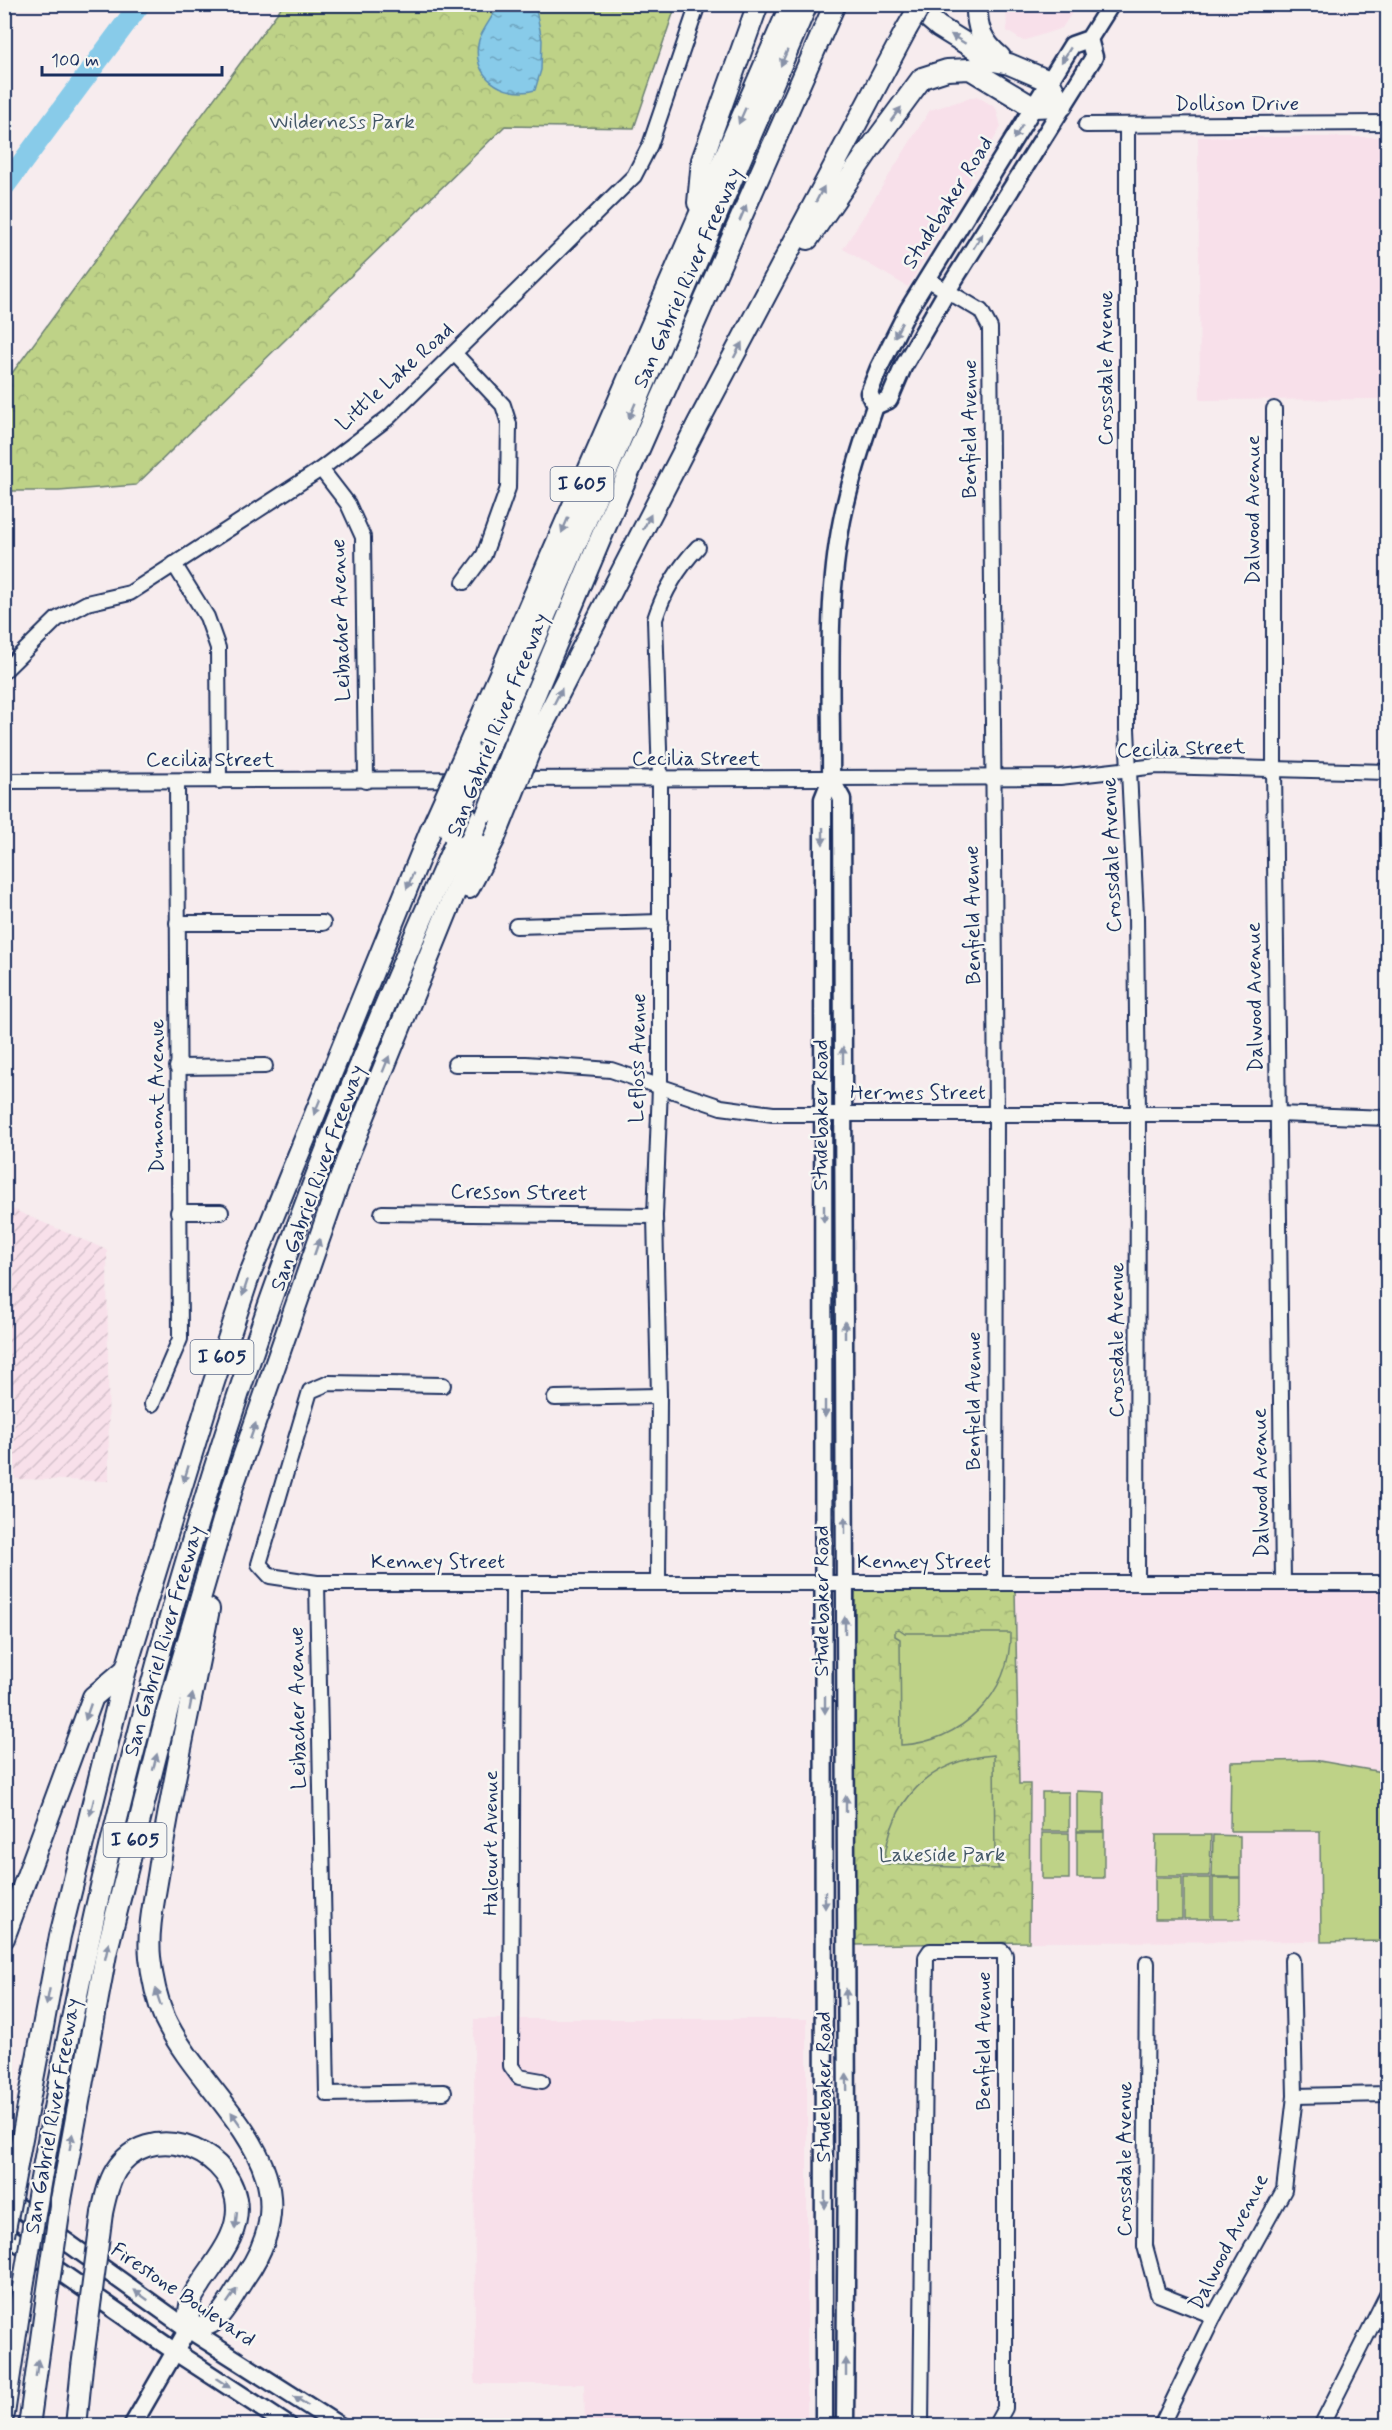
<svg xmlns="http://www.w3.org/2000/svg" width="1392" height="2430" font-family="Mynerve,sans-serif">
  <style>
    .built { fill: #f8e0ea }
    .industrial { fill: url(#industrial-furrows) }
    .forest { fill: url(#forest-crowns); stroke: #6c8072; stroke-width: 1.5 }
    .garden { fill: #bed287; stroke: #6c8072; stroke-width: 1.5 }
    .water { fill: url(#water-ripples); stroke: #5c8db1; stroke-width: 1.5 }
    .lines { fill: none; stroke-linecap: round; stroke-linejoin: round }
    .river { stroke: #88cbe9; stroke-width: 21 }
    .minor-casing { stroke: #1b2f5e; stroke-width: 18 }
    .major-casing { stroke: #1b2f5e; stroke-width: 21 }
    .highway-casing { stroke: #1b2f5e; stroke-width: 24 }
    .minor { stroke: #f6f6f2; stroke-width: 14 }
    .major { stroke: #f6f6f2; stroke-width: 16 }
    .highway { stroke: #f6f6f2; stroke-width: 20 }
    .highway-bridge-casing { stroke: #1b2f5e; stroke-width: 24; stroke-linecap: butt }
    .highway-bridge { stroke: #f6f6f2; stroke-width: 20 }
    .oneway { fill: #8892a8 }
    .labels { text-anchor: middle; dominant-baseline: central; stroke-width: 5; stroke-linejoin: round; paint-order: stroke }
    .shield { fill: #f6f6f2; stroke: #5d6b8a; stroke-width: 1.5 }
    .shield-label { font-size: 20px; font-weight: bold; fill: #1b2f5e }
    .street-label { font-size: 21px; fill: #1b2f5e; stroke: #f6f6f2 }
    .park-label { font-size: 21px; fill: #445868; stroke: #f6f6f2 }
  </style>
  <defs>
    <pattern id="industrial-furrows" width="10" height="10" patternUnits="userSpaceOnUse" patternTransform="scale(1.5)"><rect width="10" height="10" fill="#f8e0ea"/><path d="M-1 1l2-2M0 10L10 0M9 11l2-2" fill="none" stroke="#d4c0cb"/></pattern>
    <pattern id="forest-crowns" width="20" height="18" patternUnits="userSpaceOnUse" patternTransform="scale(1.5)"><rect width="20" height="18" fill="#bed287"/><path d="M2 6a3 3 0 1 1 6 0M12 15a3 3 0 1 1 6 0" fill="none" stroke="#a3b577"/></pattern>
    <pattern id="water-ripples" width="26" height="14" patternUnits="userSpaceOnUse" patternTransform="scale(1.5)"><rect width="26" height="14" fill="#88cbe9"/><path d="M2 4q2-2 4 0t4 0M15 11q2-2 4 0t4 0" fill="none" stroke="#6ea5c0"/></pattern>
  </defs>
  <rect width="100%" height="100%" fill="#f7ecee"/>
  <filter id="ink" filterUnits="userSpaceOnUse"><feTurbulence type="fractalNoise" baseFrequency=".0167" numOctaves="2"/><feDisplacementMap in="SourceGraphic" scale="12" xChannelSelector="R" yChannelSelector="G"/><feConvolveMatrix kernelMatrix="1 2 1 2 8 2 1 2 1" color-interpolation-filters="sRGB"/></filter>
  <g filter="url(#ink)">
    <g class="built">
      <polygon points="1006,5 1006,4 1077,5 1062,28 1023,41 1007,31"/>
      <polygon points="977,96 996,108 1001,127 908,287 843,249 930,110"/>
      <polygon points="1198,137 1387,137 1387,399 1200,400"/>
      <polygon points="1387,1588 1387,1941 1029,1942 1030,1785 1019,1784 1015,1589"/>
      <polygon points="474,2019 807,2019 807,2425 585,2425 584,2384 475,2384"/>
    </g>
    <polygon class="industrial" points="5,1206 107,1250 109,1481 15,1479 14,1389 4,1385"/>
    <g class="forest">
      <polygon points="283,5 676,5 634,128 505,126 136,485 59,491 5,491 4,384"/>
      <polygon points="1015,1589 1019,1784 1030,1784 1029,1942 854,1945 855,1590"/>
    </g>
    <g class="garden">
      <path d="M899 1629 905 1633H1010C1012 1694 960 1743 901 1745L900 1639 895 1636V1630Z"/>
      <path d="M994 1755 995 1860 999 1869 884 1864C890 1800 929 1760 994 1755Z"/>
      <polygon points="1314,1760 1387,1773 1387,1941 1321,1942 1320,1831 1230,1831 1231,1762"/>
      <polygon points="1077,1791 1104,1792 1104,1831 1077,1831"/>
      <rect x="1042" y="1792" width="27" height="39"/>
      <rect x="1077" y="1832" width="27" height="46"/>
      <rect x="1042" y="1833" width="27" height="46"/>
      <polygon points="1156,1835 1211,1835 1210,1876 1155,1876"/>
      <polygon points="1213,1835 1240,1836 1240,1877 1212,1877"/>
      <rect x="1155" y="1878" width="27" height="41"/>
      <rect x="1184" y="1878" width="27" height="41"/>
      <rect x="1213" y="1878" width="27" height="41"/>
    </g>
    <path class="water" d="M498 5H535L542 40 541 70 535 90C504 99 469 76 479 40 483 28 495 14 498 5Z"/>
    <g class="lines">
      <polyline class="river" points="4,187 140,4"/>
      <g class="minor-casing">
        <g id="minor">
          <polyline points="1086,125 1388,123"/>
          <polyline points="1127,125 1127,729 1136,916 1138,1113 1137,1583"/>
          <polyline points="927,279 981,311 990,328 996,1114 995,1583"/>
          <polyline points="455,354 503,405 509,424 508,488 484,555 464,582"/>
          <polyline points="1274,409 1274,767 1283,1583"/>
          <polyline points="321,469 348,504 363,537 366,781"/>
          <polyline points="174,564 207,617 218,648 219,781"/>
          <polyline points="4,671 57,619 87,603 130,593 321,469 389,417 634,176 650,145 698,4"/>
          <polyline points="4,781 1060,777 1157,766 1388,772"/>
          <polyline points="177,923 323,923"/>
          <polyline points="516,926 661,922"/>
          <polyline points="455,1064 526,1064 611,1070 721,1107 773,1114 1277,1114 1388,1118"/>
          <polyline points="177,1067 265,1066"/>
          <polyline points="178,1212 221,1212"/>
          <polyline points="382,1213 655,1216"/>
          <polyline points="443,1385 329,1383 310,1391 259,1564 270,1576 317,1583 327,2094 444,2092"/>
          <polyline points="555,1398 659,1396"/>
          <polyline points="152,1404 180,1339 177,781"/>
          <polyline points="317,1583 1388,1583"/>
          <polyline points="513,1583 511,2066 519,2077 542,2081"/>
          <path d="M658 1583 659 1396 655 1216 660 1087V780L655 619C664 591 678 568 698 547"/>
          <polyline points="1147,1963 1145,2246 1158,2294 1214,2316"/>
          <polyline points="1295,2096 1388,2094"/>
          <polyline points="921,2426 926,1957 930,1951 1002,1951 1005,1955 1005,2408 995,2426"/>
          <polyline points="1161,2426 1214,2316 1284,2190 1295,2096 1292,1960"/>
          <polyline points="1321,2426 1388,2293"/>
        </g>
      </g>
      <g class="major-casing">
        <g id="major">
          <polyline points="875,406 889,400 903,367 947,291 1094,57 1089,39"/>
          <polyline points="831,779 842,799 847,2146 845,2426"/>
          <polyline points="4,2197 188,2329 340,2426"/>
          <polyline points="4,2233 174,2351 289,2426"/>
          <polyline points="132,2426 188,2329"/>
          <path d="M824 2426 823 799 831 779C832 694 825 604 842 520 850 481 862 444 875 406L869 393 879 368 908 310 1072 45 1089 39 1111 4"/>
        </g>
      </g>
      <g class="highway-casing">
        <g id="highway">
          <path d="M977 4C976 28 982 42 1000 57"/>
          <polyline points="698,203 702,160 758,4"/>
          <polyline points="808,239 869,150 922,78 947,70 970,69 1033,107 1062,106 1049,81 1009,64 994,61 939,27 912,4"/>
          <polyline points="468,747 791,4"/>
          <polyline points="489,747 807,4"/>
          <polyline points="513,747 618,497 835,4"/>
          <polyline points="531,748 698,423 906,30"/>
          <polyline points="469,888 494,840"/>
          <polyline points="4,1938 93,1697 126,1669"/>
          <polyline points="17,2165 60,1936 126,1669 211,1391 249,1276 432,827"/>
          <path d="M40 2184C99 1855 184 1530 301 1216 351 1081 409 948 467 816"/>
          <polyline points="61,2200 106,1954 167,1712 233,1486 348,1156 488,811"/>
          <path d="M102 2213C105 2199 108 2183 116 2170 148 2120 226 2146 236 2199 242 2231 219 2257 202 2282 199 2288 192 2295 191 2302 188 2310 189 2321 188 2329 196 2327 209 2326 214 2321 226 2311 236 2290 245 2277 321 2168 207 2106 165 2019 157 2000 152 1978 150 1957 147 1927 156 1893 160 1863 173 1778 193 1694 209 1609"/>
          <polyline points="4,2414 23,2287"/>
          <polyline points="29,2426 46,2303"/>
          <polyline points="76,2426 82,2367"/>
        </g>
      </g>
      <use href="#minor" class="minor"/>
      <use href="#major" class="major"/>
      <use href="#highway" class="highway"/>
      <g class="highway-bridge-casing">
        <g id="highway-bridge">
          <polyline points="906,30 921,4"/>
          <polyline points="488,811 513,747"/>
          <polyline points="432,827 468,747"/>
          <polyline points="450,832 489,747"/>
          <polyline points="494,840 531,748"/>
          <polyline points="4,2235 17,2165"/>
          <polyline points="23,2287 40,2184"/>
          <polyline points="46,2303 61,2200"/>
          <polyline points="82,2367 102,2213"/>
        </g>
      </g>
      <use href="#highway-bridge" class="highway-bridge"/>
    </g>
    <defs><path id="oneway-solid" d="M-6-.8H1V-3.2L6.5 0L1 3.2V.8H-6Z" transform="scale(1.5)"/></defs>
    <g class="oneway">
      <use href="#oneway-solid" transform="translate(958 39) rotate(-148)"/>
      <use href="#oneway-solid" transform="translate(1066 55) rotate(122)"/>
      <use href="#oneway-solid" transform="translate(784 58) rotate(113)"/>
      <use href="#oneway-solid" transform="translate(896 114) rotate(-53)"/>
      <use href="#oneway-solid" transform="translate(742 116) rotate(114)"/>
      <use href="#oneway-solid" transform="translate(1018 132) rotate(122)"/>
      <use href="#oneway-solid" transform="translate(820 194) rotate(-62)"/>
      <use href="#oneway-solid" transform="translate(743 213) rotate(-67)"/>
      <use href="#oneway-solid" transform="translate(978 241) rotate(-58)"/>
      <use href="#oneway-solid" transform="translate(898 330) rotate(118)"/>
      <use href="#oneway-solid" transform="translate(738 350) rotate(-62)"/>
      <use href="#oneway-solid" transform="translate(632 411) rotate(113)"/>
      <use href="#oneway-solid" transform="translate(647 522) rotate(-63)"/>
      <use href="#oneway-solid" transform="translate(565 525) rotate(113)"/>
      <use href="#oneway-solid" transform="translate(558 696) rotate(-63)"/>
      <use href="#oneway-solid" transform="translate(823 836) rotate(90)"/>
      <use href="#oneway-solid" transform="translate(410 881) rotate(112)"/>
      <use href="#oneway-solid" transform="translate(843 1055) rotate(-90)"/>
      <use href="#oneway-solid" transform="translate(386 1064) rotate(-68)"/>
      <use href="#oneway-solid" transform="translate(317 1107) rotate(112)"/>
      <use href="#oneway-solid" transform="translate(824 1214) rotate(90)"/>
      <use href="#oneway-solid" transform="translate(317 1247) rotate(-71)"/>
      <use href="#oneway-solid" transform="translate(245 1288) rotate(108)"/>
      <use href="#oneway-solid" transform="translate(845 1330) rotate(-90)"/>
      <use href="#oneway-solid" transform="translate(825 1409) rotate(90)"/>
      <use href="#oneway-solid" transform="translate(253 1431) rotate(-71)"/>
      <use href="#oneway-solid" transform="translate(186 1474) rotate(107)"/>
      <use href="#oneway-solid" transform="translate(845 1525) rotate(-90)"/>
      <use href="#oneway-solid" transform="translate(845 1625) rotate(-90)"/>
      <use href="#oneway-solid" transform="translate(191 1702) rotate(-79)"/>
      <use href="#oneway-solid" transform="translate(825 1705) rotate(90)"/>
      <use href="#oneway-solid" transform="translate(88 1712) rotate(109)"/>
      <use href="#oneway-solid" transform="translate(155 1762) rotate(-76)"/>
      <use href="#oneway-solid" transform="translate(846 1804) rotate(-90)"/>
      <use href="#oneway-solid" transform="translate(92 1807) rotate(104)"/>
      <use href="#oneway-solid" transform="translate(825 1900) rotate(90)"/>
      <use href="#oneway-solid" transform="translate(107 1951) rotate(-77)"/>
      <use href="#oneway-solid" transform="translate(48 1997) rotate(101)"/>
      <use href="#oneway-solid" transform="translate(158 1997) rotate(-108)"/>
      <use href="#oneway-solid" transform="translate(846 1997) rotate(-90)"/>
      <use href="#oneway-solid" transform="translate(847 2082) rotate(-91)"/>
      <use href="#oneway-solid" transform="translate(236 2119) rotate(-125)"/>
      <use href="#oneway-solid" transform="translate(71 2142) rotate(-80)"/>
      <use href="#oneway-solid" transform="translate(825 2200) rotate(90)"/>
      <use href="#oneway-solid" transform="translate(236 2221) rotate(96)"/>
      <use href="#oneway-solid" transform="translate(141 2295) rotate(-144)"/>
      <use href="#oneway-solid" transform="translate(232 2296) rotate(-55)"/>
      <use href="#oneway-solid" transform="translate(846 2367) rotate(-90)"/>
      <use href="#oneway-solid" transform="translate(37 2368) rotate(-82)"/>
      <use href="#oneway-solid" transform="translate(223 2383) rotate(34)"/>
      <use href="#oneway-solid" transform="translate(301 2401) rotate(-148)"/>
    </g>
  </g>
  <g class="labels">
    <g class="shield">
      <rect x="550.5" y="467" width="63" height="34" rx="4.5"/>
      <rect x="190.5" y="1340" width="63" height="34" rx="4.5"/>
      <rect x="103.5" y="1823" width="63" height="34" rx="4.5"/>
    </g>
    <g class="shield-label">
      <text x="582" y="484">I 605</text>
      <text x="222" y="1357">I 605</text>
      <text x="135" y="1840">I 605</text>
    </g>
    <g class="street-label">
      <text x="1237" y="104">Dollison Drive</text>
      <text transform="translate(948 203) rotate(-58)">Studebaker Road</text>
      <text transform="translate(688 278) rotate(-66)">San Gabriel River Freeway</text>
      <text transform="translate(1106 368) rotate(-90)">Crossdale Avenue</text>
      <text transform="translate(395 377) rotate(-42)">Little Lake Road</text>
      <text transform="translate(970 429) rotate(-90)">Benfield Avenue</text>
      <text transform="translate(1253 510) rotate(-90)">Dalwood Avenue</text>
      <text transform="translate(341 620) rotate(-92)">Leibacher Avenue</text>
      <text transform="translate(498 725) rotate(-68)">San Gabriel River Freeway</text>
      <text transform="translate(1181 749) rotate(-2)">Cecilia Street</text>
      <text x="696" y="759">Cecilia Street</text>
      <text x="210" y="760">Cecilia Street</text>
      <text transform="translate(1112 855) rotate(-92)">Crossdale Avenue</text>
      <text transform="translate(973 915) rotate(-91)">Benfield Avenue</text>
      <text transform="translate(1255 997) rotate(-91)">Dalwood Avenue</text>
      <text transform="translate(638 1058) rotate(-89)">Lefloss Avenue</text>
      <text x="918" y="1093">Hermes Street</text>
      <text transform="translate(157 1096) rotate(-90)">Dumont Avenue</text>
      <text transform="translate(821 1115) rotate(-90)">Studebaker Road</text>
      <text transform="translate(318 1178) rotate(-70)">San Gabriel River Freeway</text>
      <text transform="translate(519 1193) rotate(1)">Cresson Street</text>
      <text transform="translate(1117 1340) rotate(-90)">Crossdale Avenue</text>
      <text transform="translate(974 1401) rotate(-90)">Benfield Avenue</text>
      <text transform="translate(1261 1483) rotate(-91)">Dalwood Avenue</text>
      <text x="438" y="1562">Kenney Street</text>
      <text x="924" y="1562">Kenney Street</text>
      <text transform="translate(822 1601) rotate(-90)">Studebaker Road</text>
      <text transform="translate(164 1641) rotate(-74)">San Gabriel River Freeway</text>
      <text transform="translate(298 1708) rotate(-91)">Leibacher Avenue</text>
      <text transform="translate(491 1843) rotate(-90)">Halcourt Avenue</text>
      <text transform="translate(984 2041) rotate(-90)">Benfield Avenue</text>
      <text transform="translate(824 2087) rotate(-90)">Studebaker Road</text>
      <text transform="translate(53 2116) rotate(-80)">San Gabriel River Freeway</text>
      <text transform="translate(1125 2159) rotate(-90)">Crossdale Avenue</text>
      <text transform="translate(1229 2242) rotate(-63)">Dalwood Avenue</text>
      <text transform="translate(183 2295) rotate(34)">Firestone Boulevard</text>
    </g>
    <g class="park-label">
      <text x="342" y="122">Wilderness Park</text>
      <text x="942" y="1855">Lakeside Park</text>
    </g>
  </g>
  <rect width="1392" height="2430" fill="none" stroke="#f6f6f2" stroke-width="24"/>
  <rect x="12" y="12" width="1368" height="2406" fill="none" stroke="#1b2f5e" stroke-width="2" filter="url(#ink)"/>
  <path d="M42 66v9h180v-9" fill="none" stroke="#1b2f5e" stroke-width="3"/>
  <text x="51" y="66" font-size="18" fill="#1b2f5e" stroke="#f6f6f2" stroke-width="4.5" paint-order="stroke">100 m</text>
</svg>
